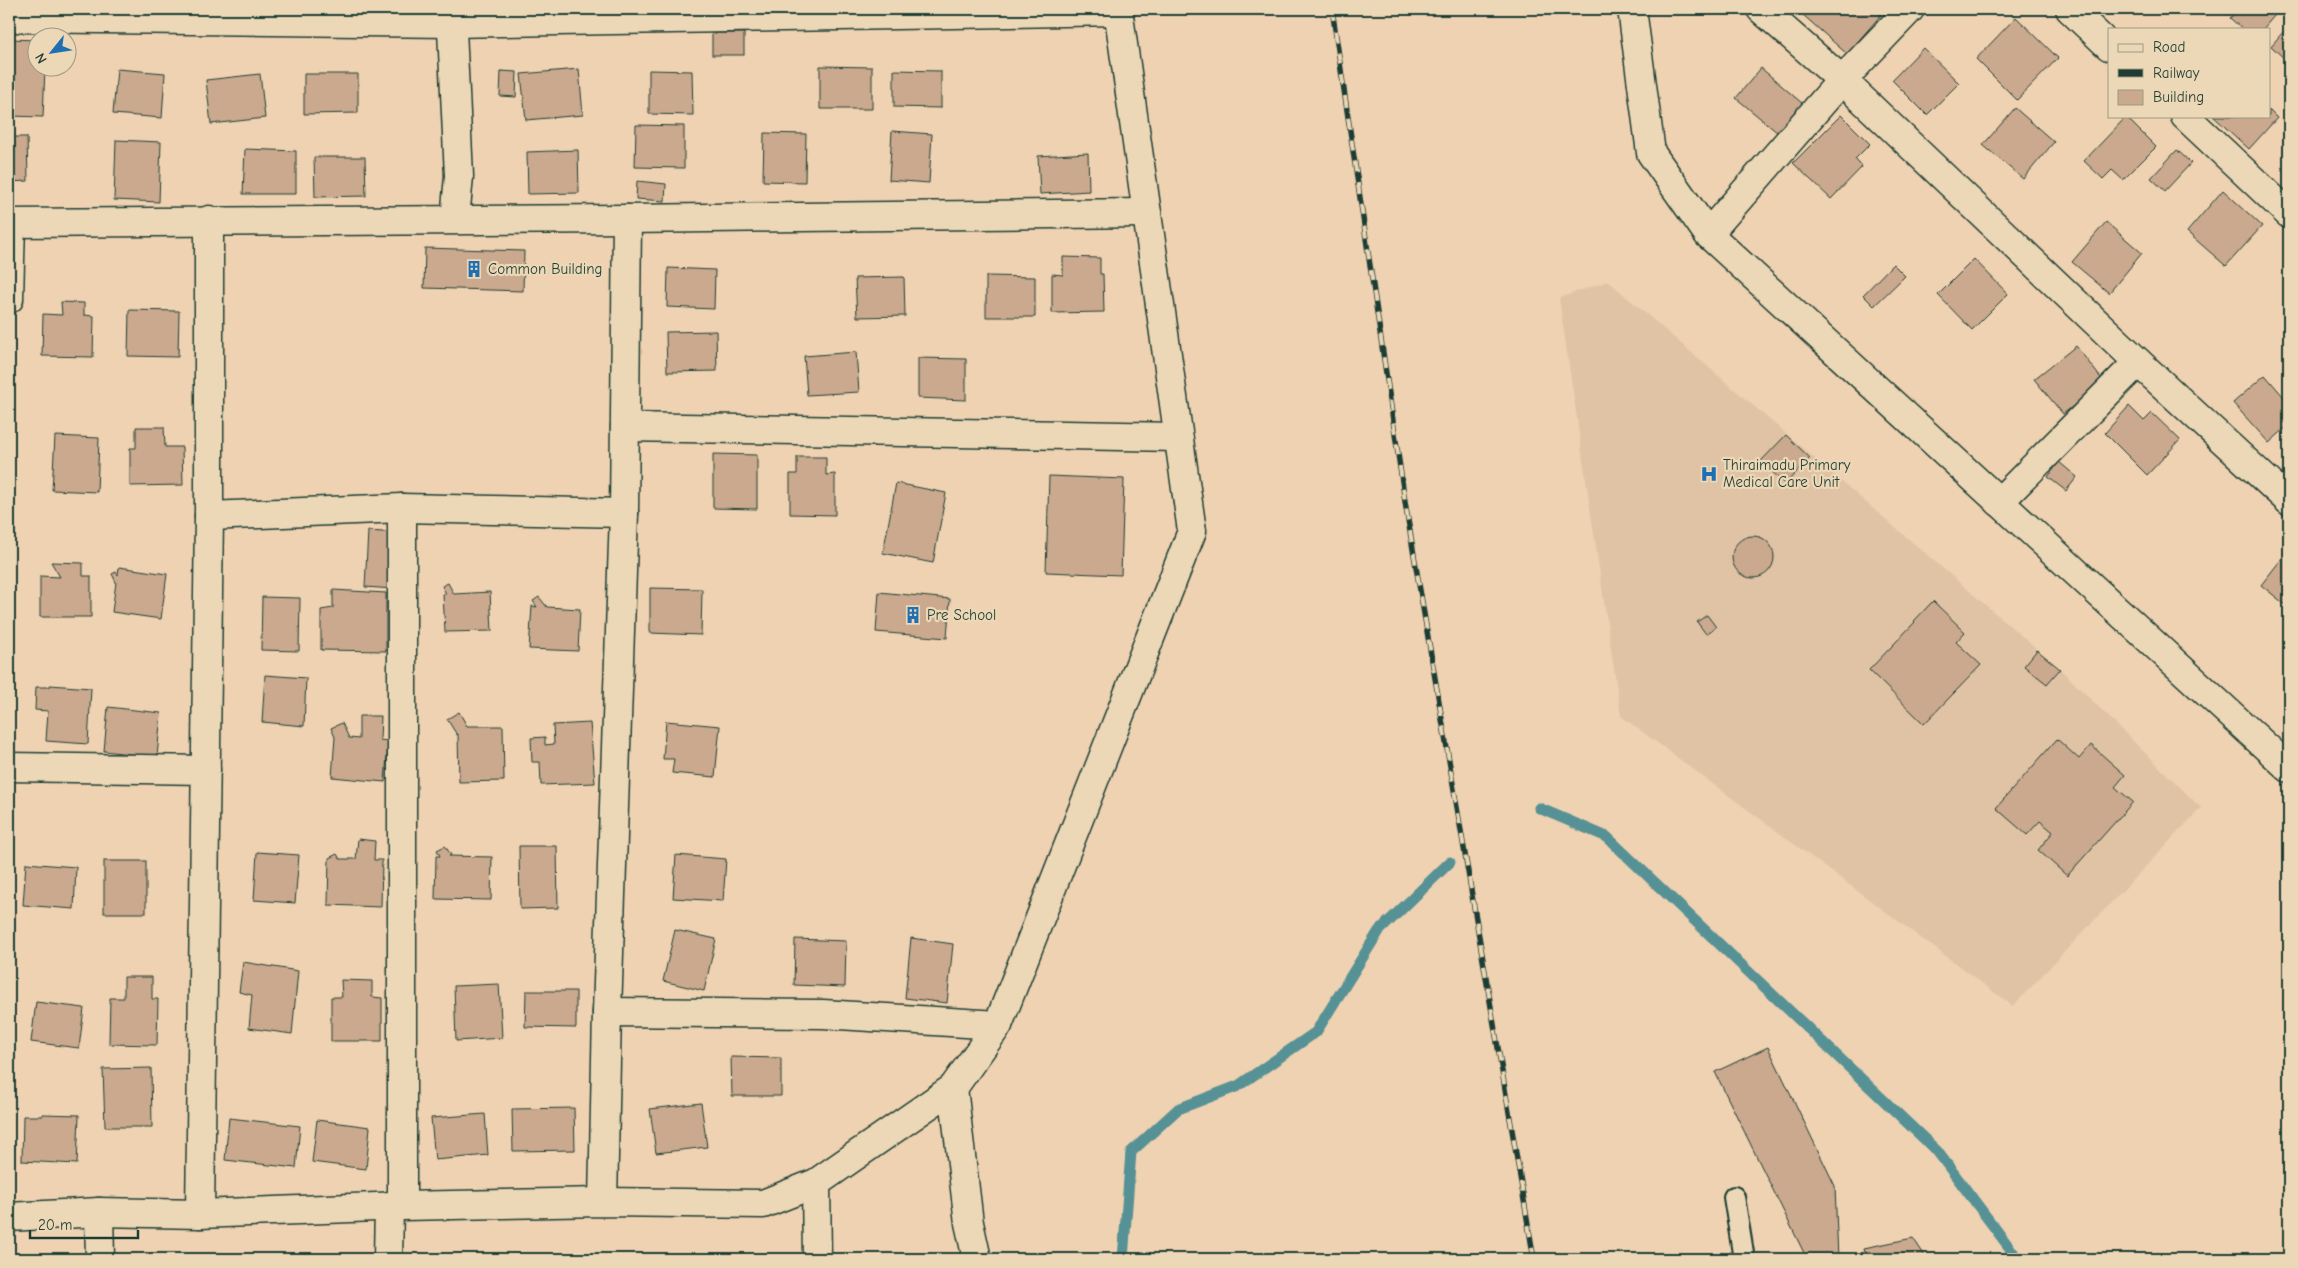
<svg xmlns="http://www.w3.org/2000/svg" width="2298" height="1268" font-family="'Comic Neue',sans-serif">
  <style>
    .built { fill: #e0c3a4 }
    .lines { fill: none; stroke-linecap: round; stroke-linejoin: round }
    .stream { stroke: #569195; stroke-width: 11 }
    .building { fill: #caa98e; stroke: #1f3d34 }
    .lane-casing { stroke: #1f3d34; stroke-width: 24 }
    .street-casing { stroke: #1f3d34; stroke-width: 31 }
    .lane { stroke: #ecd8b6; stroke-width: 20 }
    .street { stroke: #ecd8b6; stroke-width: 28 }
    .rail-casing { stroke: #1f3d34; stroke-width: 5.5 }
    .rail { stroke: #ecd8b6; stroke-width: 4; stroke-dasharray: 11; stroke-linecap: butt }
    .labels { text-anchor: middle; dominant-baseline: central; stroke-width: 4.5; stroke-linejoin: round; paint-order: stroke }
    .poi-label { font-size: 15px; fill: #1f3d34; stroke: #ecd8b6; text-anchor: start }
  </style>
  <rect width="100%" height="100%" fill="#efd2b1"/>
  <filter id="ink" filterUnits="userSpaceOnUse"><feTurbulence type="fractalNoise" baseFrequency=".02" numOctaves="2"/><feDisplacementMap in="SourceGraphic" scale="10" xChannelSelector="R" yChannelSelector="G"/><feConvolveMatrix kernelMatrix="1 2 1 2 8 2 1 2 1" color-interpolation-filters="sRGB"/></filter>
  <g filter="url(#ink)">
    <polygon class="built" points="1608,281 2060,669 2201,808 2013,1006 1621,716 1559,298"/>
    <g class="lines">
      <g class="stream">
        <polyline points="1539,808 1607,837 1937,1151 2018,1259"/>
        <polyline points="1123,1259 1131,1152 1178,1109 1238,1086 1316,1032 1379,931 1450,862"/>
      </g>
    </g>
    <g class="building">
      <polygon points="1807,9 1875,9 1881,15 1847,54 1802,14"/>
      <polygon points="2239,9 2280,9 2263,29 2242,29 2230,18"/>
      <polygon points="2016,17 2058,58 2017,100 1976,59"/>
      <polygon points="2289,25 2289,63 2271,46"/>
      <rect x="712" y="33" width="32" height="22"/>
      <polygon points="9,39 38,40 38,68 45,68 43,117 9,116"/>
      <polygon points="1923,48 1959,83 1927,115 1892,80"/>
      <polygon points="820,66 872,67 872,109 820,109"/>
      <polygon points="1761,68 1803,104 1778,133 1736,98"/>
      <polygon points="117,69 165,73 162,118 113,114"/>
      <polygon points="579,69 583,115 526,120 521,74"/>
      <polygon points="649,70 692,71 693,115 649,114"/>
      <polygon points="894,70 941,71 941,108 894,107"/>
      <polygon points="501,71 517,72 516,97 500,96"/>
      <polygon points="260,74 265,118 211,124 206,80"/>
      <polygon points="304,74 358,74 358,113 304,114"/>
      <polygon points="2015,108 2054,142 2023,179 1983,145"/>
      <polygon points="2269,110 2277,118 2249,149 2213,116 2269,116"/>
      <polygon points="1841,115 1870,144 1855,159 1862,167 1831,199 1793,163"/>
      <polygon points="2126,117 2156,147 2123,180 2112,170 2103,179 2084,161"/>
      <polygon points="636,125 684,126 684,168 635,167"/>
      <polygon points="892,131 932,134 929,183 889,180"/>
      <polygon points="764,133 806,134 805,182 763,181"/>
      <polygon points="9,137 27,137 28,181 9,182"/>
      <polygon points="116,140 161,142 159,202 114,200"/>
      <polygon points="245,149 296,151 296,194 243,194"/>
      <polygon points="578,150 579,193 528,194 527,152"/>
      <polygon points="2177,150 2191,163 2165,191 2151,178"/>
      <polygon points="1088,153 1089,191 1040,194 1038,156"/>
      <polygon points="314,157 365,157 366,196 315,197"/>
      <polygon points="637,181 666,184 665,201 636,199"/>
      <polygon points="2223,190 2262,226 2226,266 2187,232"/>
      <polygon points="2106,222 2142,253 2109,293 2072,262"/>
      <polygon points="425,248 524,251 523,291 424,288"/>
      <polygon points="1063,257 1100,258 1100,274 1103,274 1104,312 1052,313 1052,274 1063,275"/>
      <polygon points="1974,259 2008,294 1972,330 1938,295"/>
      <polygon points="1893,264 1905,276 1874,306 1863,295"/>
      <polygon points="668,268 715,270 714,309 667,307"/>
      <polygon points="986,276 1035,277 1035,317 986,317"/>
      <polygon points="904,277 905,316 857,317 855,278"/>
      <polygon points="61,302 84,303 84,315 94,316 93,357 42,356 43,314 62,315"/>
      <polygon points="129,310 179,311 178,357 128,356"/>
      <polygon points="716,331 717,371 667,372 666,332"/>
      <polygon points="2076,346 2104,382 2063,414 2034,379"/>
      <polygon points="856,352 859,392 807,395 804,356"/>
      <polygon points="918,358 966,359 966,400 918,398"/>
      <polygon points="2265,375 2289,403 2289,425 2269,443 2233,403"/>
      <polygon points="2129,406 2144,421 2152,413 2180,440 2147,475 2105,433"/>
      <polygon points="136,427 164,427 165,447 182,447 183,485 130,486 130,448 136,448"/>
      <polygon points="1786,435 1810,458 1785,484 1761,461"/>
      <polygon points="55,436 99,438 97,492 52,490"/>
      <polygon points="713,454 757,455 757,509 713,508"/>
      <polygon points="797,457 826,457 826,475 835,474 835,515 790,514 790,474 797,474"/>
      <polygon points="2059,462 2077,477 2066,491 2048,477"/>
      <polygon points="1049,476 1124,479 1121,575 1046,572"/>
      <polygon points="896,483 946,493 933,563 883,553"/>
      <polygon points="368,531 398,533 394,589 365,587"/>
      <circle cx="1753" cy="557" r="21"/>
      <polygon points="2287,552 2289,554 2288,607 2261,585"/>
      <polygon points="51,562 83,563 83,576 91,576 91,617 40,617 40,576 60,577"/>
      <polygon points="119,567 167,574 161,619 112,612 116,582 112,574 116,572 118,575"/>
      <polygon points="448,583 454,594 490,592 492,631 445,632 443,594 446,594 442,586"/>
      <polygon points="650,588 702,589 701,635 650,633"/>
      <polygon points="333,590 386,593 386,651 321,650 321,610 333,608"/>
      <polygon points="879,592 950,599 947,638 876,632"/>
      <polygon points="262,597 300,598 299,651 261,650"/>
      <polygon points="539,597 547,607 580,609 578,651 529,649 532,606 537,607 533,601"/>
      <polygon points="1933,601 1965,632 1956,642 1981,665 1924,724 1869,670 1915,622 1914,621"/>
      <polygon points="1707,615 1716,627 1706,634 1697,622"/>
      <polygon points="2037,650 2060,669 2047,684 2024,666"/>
      <polygon points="265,675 306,678 304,726 262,722"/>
      <polygon points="50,685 91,688 88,744 46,741 48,711 35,710 36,687 50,687"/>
      <polygon points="108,707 161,713 157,757 104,751"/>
      <polygon points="459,712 467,726 503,726 504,781 459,782 458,734 457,735 447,719"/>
      <polygon points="359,716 381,716 380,740 388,741 385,782 332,777 335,737 331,728 342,723 349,738 359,739"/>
      <polygon points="666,721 720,726 715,777 672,773 674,759 663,759"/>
      <polygon points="590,723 595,783 541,785 540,762 532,762 531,738 545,737 545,745 554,744 553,725"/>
      <polygon points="2057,739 2079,759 2091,745 2125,775 2115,787 2133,802 2067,876 2038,850 2053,832 2040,821 2027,835 1996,808"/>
      <polygon points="358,839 375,841 374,860 382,860 381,907 328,905 329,858 337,854 340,859 356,859"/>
      <polygon points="445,846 451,855 449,856 492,857 491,900 435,899 436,856 440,856 437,850"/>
      <polygon points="519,846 557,846 558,908 520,909"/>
      <polygon points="257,852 299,855 295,903 254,900"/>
      <polygon points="676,855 726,859 723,901 673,898"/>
      <rect x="104" y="861" width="42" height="52"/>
      <polygon points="26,863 76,867 74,909 23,905"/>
      <polygon points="675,930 716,939 704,991 663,981"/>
      <polygon points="911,938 953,944 947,1003 905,998"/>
      <polygon points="795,939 846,941 845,987 794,985"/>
      <polygon points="243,962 298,971 292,1034 249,1028 252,995 239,992"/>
      <polygon points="124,977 152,977 152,999 158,999 157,1045 109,1044 110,998 124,998"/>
      <polygon points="341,980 372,981 372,997 382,998 382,1041 331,1041 331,997 342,997"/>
      <polygon points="499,984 502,1038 456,1041 454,986"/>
      <polygon points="526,991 576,991 576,1028 525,1027"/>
      <polygon points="36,1002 84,1008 79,1048 31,1042"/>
      <polygon points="1768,1047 1835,1186 1838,1258 1807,1259 1715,1072"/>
      <polygon points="731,1057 781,1058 781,1096 732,1096"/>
      <polygon points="151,1068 152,1127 105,1127 103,1069"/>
      <polygon points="701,1103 707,1147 656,1153 650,1109"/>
      <polygon points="574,1108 575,1150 513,1151 512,1109"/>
      <polygon points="42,1114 79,1115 77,1164 22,1161 23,1116 42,1116"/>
      <polygon points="485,1114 488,1155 435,1160 431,1118"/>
      <polygon points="229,1118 300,1126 296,1168 225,1160"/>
      <polygon points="317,1120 370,1127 366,1169 312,1162"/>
      <polygon points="1913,1238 1927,1259 1867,1259 1864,1248"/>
    </g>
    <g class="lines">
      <g class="lane-casing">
        <polyline id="lane" points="1734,1197 1744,1259"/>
      </g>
      <g class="street-casing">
        <g id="street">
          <polyline points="451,9 459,176 455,219"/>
          <polyline points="1632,9 1651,153 1708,234 2289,768"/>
          <polyline points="1761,9 1842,80 2138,362 2289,501"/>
          <polyline points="2070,9 2109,46"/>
          <polyline points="9,18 452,23 1118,11"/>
          <polyline points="2185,116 2289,214"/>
          <polyline points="9,223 627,219 1147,213"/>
          <polyline points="1708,234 1842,80 1910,9"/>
          <polyline points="9,299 11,223"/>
          <polyline points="625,427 1178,437"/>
          <polyline points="1999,502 2138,362"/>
          <polyline points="209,516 402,508 624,513"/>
          <polyline points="9,767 206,770"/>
          <polyline points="607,1012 823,1014 998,1025"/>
          <polyline points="953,1088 969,1223 977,1259"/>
          <polyline points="816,1183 817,1259"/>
          <polyline points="603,1202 607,1012 624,513 627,219"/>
          <polyline points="402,1206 402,508"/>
          <polyline points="99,1212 100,1259"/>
          <polyline points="200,1214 209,516 209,220"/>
          <polyline points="9,1217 99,1212 200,1214 402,1206 603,1202 763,1204 816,1183 953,1088 998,1025 1192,531 1118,9"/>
          <polyline points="388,1259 389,1206"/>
        </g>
      </g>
      <use href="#lane" class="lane"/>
      <use href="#street" class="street"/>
      <g class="rail-casing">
        <polyline id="rail" points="1332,9 1406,508 1534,1259"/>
      </g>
      <use href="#rail" class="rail"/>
    </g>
  </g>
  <defs>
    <g id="building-bare" transform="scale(1.35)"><path d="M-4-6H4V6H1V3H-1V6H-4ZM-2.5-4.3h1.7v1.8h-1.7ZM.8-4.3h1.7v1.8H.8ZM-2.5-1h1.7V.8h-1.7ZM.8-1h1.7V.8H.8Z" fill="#1f6fb2" stroke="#ecd8b6" stroke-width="2.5" paint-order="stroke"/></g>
    <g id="hospital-bare" transform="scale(1.35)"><path d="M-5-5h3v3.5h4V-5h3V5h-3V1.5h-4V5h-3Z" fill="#1f6fb2" stroke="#ecd8b6" stroke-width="2.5" paint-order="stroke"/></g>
  </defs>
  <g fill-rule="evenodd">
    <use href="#building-bare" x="474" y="269"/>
    <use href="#hospital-bare" x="1709" y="474"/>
    <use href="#building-bare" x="913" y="615"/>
  </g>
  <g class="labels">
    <g class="poi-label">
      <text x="488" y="269">Common Building</text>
      <text x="1723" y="465">Thiraimadu Primary<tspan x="1723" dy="17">Medical Care Unit</tspan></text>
      <text x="927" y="615">Pre School</text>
    </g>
  </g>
  <rect width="2298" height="1268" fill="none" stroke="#ecd8b6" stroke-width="30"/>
  <rect x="15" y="15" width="2268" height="1238" fill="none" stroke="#1f3d34" stroke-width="2" filter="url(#ink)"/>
  <rect x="2108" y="28" width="162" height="90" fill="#ecd8b6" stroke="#9a9a82"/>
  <rect x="2118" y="44" width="25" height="8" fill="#ecd8b6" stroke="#9a9a82"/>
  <text x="2153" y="52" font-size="15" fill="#1f3d34">Road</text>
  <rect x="2118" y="69" width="25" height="8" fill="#1f3d34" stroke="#9a9a82"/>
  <text x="2153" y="78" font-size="15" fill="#1f3d34">Railway</text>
  <rect x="2118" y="90" width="25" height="15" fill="#caa98e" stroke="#9a9a82"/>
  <text x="2153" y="102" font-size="15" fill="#1f3d34">Building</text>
  <g transform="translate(52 52) rotate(240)"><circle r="24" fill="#ecd8b6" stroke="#9a9a82"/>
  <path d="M0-4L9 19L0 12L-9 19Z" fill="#1f6fb2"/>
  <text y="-8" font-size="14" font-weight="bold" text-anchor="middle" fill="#1f3d34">N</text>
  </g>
  <path d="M30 1230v8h108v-8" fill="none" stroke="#1f3d34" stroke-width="2.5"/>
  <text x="38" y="1230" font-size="15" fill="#1f3d34" stroke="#ecd8b6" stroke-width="4" paint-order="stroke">20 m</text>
</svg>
